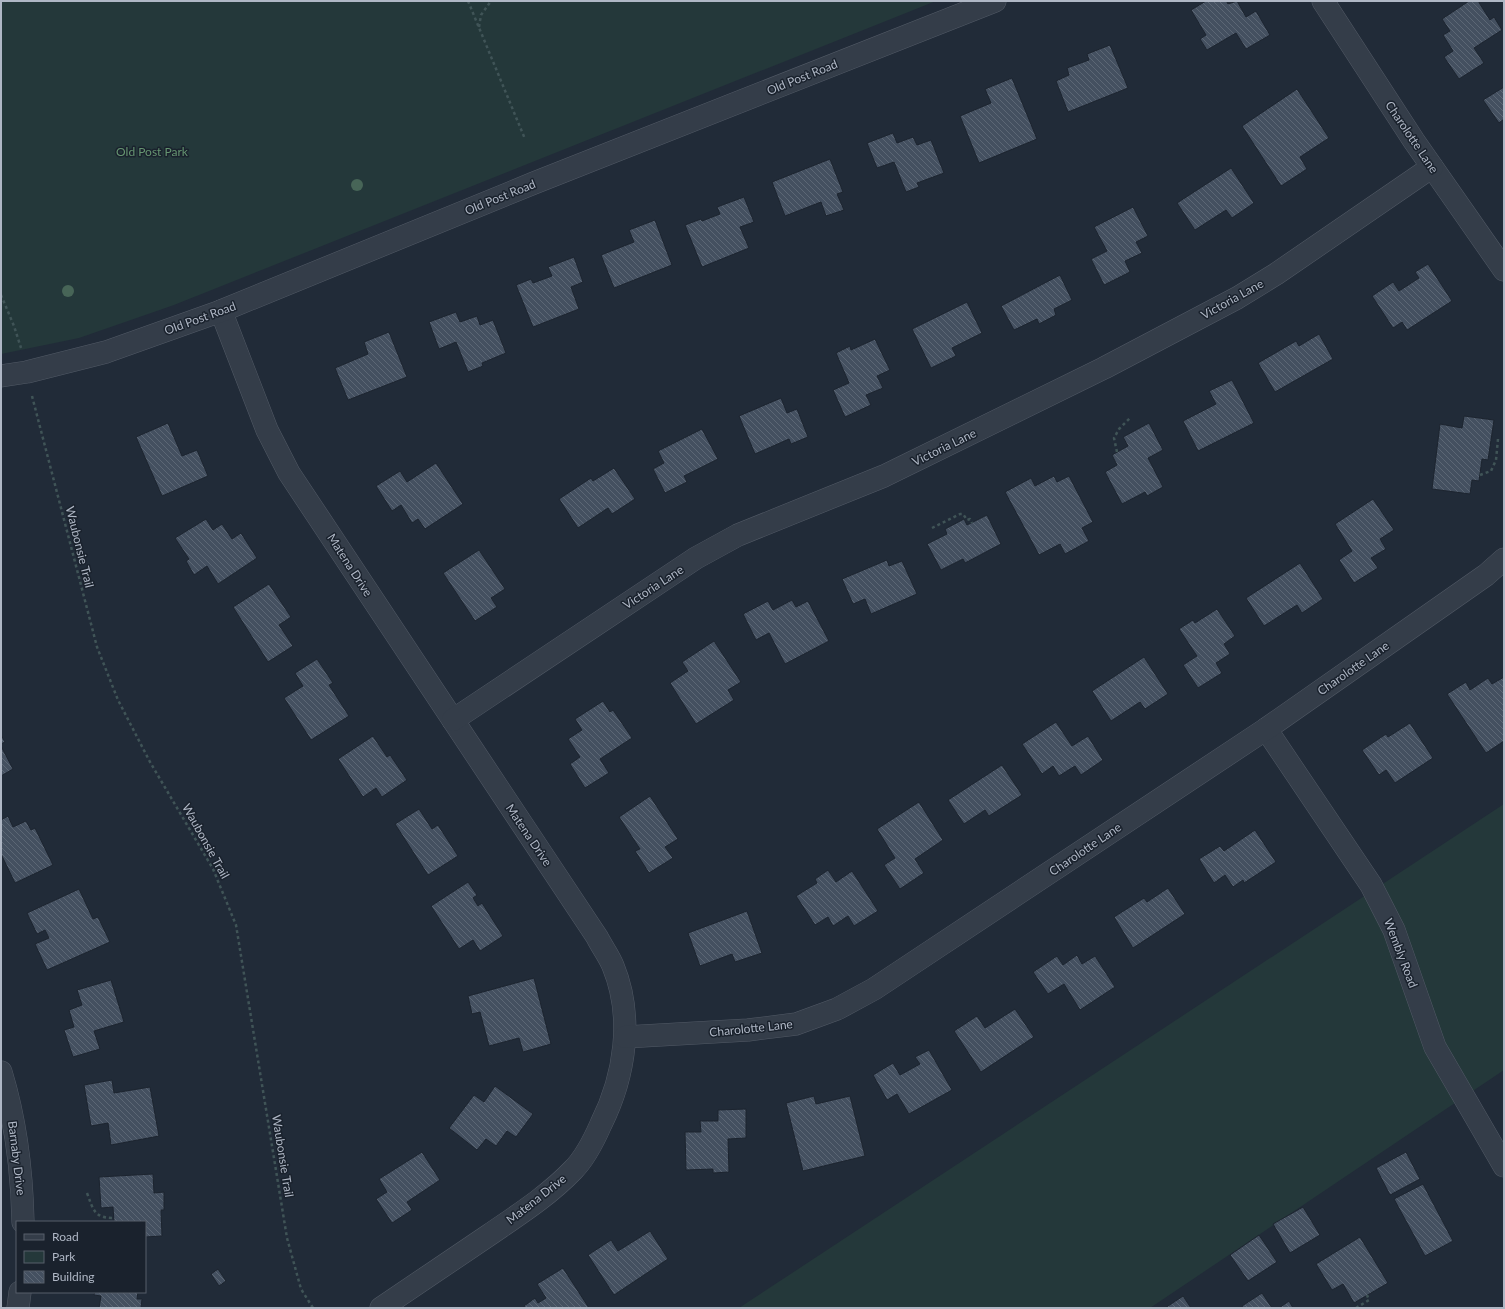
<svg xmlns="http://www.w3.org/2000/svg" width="1505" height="1309" font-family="Lato,sans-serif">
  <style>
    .green { fill: #24383a }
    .building { fill: url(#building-back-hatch); stroke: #1c242f }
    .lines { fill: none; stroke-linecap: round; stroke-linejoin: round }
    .minor-casing { stroke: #525a66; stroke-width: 23 }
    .path { stroke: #405457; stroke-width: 2.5; stroke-dasharray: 3 3; stroke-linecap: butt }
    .minor { stroke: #343d49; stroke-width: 22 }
    .tree { fill: #476557 }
    .labels { text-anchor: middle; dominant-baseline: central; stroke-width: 3; stroke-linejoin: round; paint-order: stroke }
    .street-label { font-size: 12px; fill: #afb7c5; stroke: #1a222d }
    .park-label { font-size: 12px; fill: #669571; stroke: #1a222d }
  </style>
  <defs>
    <pattern id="building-back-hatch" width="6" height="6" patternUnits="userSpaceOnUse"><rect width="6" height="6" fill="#445060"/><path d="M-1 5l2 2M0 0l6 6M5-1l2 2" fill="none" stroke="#5c6775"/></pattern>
  </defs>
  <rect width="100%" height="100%" fill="#212b38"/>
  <g class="green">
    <polygon points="1,1 936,1 174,305 79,338 1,354"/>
    <polygon points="1504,804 1504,1070 1150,1308 739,1308"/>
  </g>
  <g class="building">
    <polygon points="1206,1 1226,1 1228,4 1237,1 1246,17 1256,11 1270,35 1246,49 1236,33 1207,50 1200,39 1206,35 1191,10"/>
    <polygon points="1469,1 1478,1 1490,20 1494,17 1502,30 1474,48 1484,63 1459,79 1444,57 1453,51 1443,35 1450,31 1442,19"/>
    <polygon points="1110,45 1128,88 1068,112 1056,81 1069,75 1067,68 1089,60 1087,54"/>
    <polygon points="1012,78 1037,139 979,163 960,116 991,103 985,89"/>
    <polygon points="1504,87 1504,119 1499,123 1483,100"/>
    <polygon points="1297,89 1329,138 1300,157 1307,169 1281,186 1242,126"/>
    <polygon points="893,133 897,143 913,137 917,145 931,140 944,173 917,183 919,187 906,192 894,162 877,168 867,143"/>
    <polygon points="830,159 843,192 837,194 844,210 826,216 821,202 785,216 772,182"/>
    <polygon points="1231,168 1254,203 1232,218 1226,210 1195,230 1177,203"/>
    <polygon points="744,197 754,222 740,227 749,248 702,267 685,225 701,219 702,221 720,214 717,207"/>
    <polygon points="1133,207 1148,236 1136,242 1142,253 1125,261 1130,272 1104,285 1091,259 1107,251 1094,227"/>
    <polygon points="655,220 672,265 614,288 601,255 634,242 629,230"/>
    <polygon points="574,257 583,282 571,287 579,309 533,327 516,285 531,279 533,283 552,276 548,267"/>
    <polygon points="1428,264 1452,301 1407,330 1402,322 1393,328 1372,296 1393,282 1399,291 1419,278 1415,272"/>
    <polygon points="1060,275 1072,300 1054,309 1056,315 1039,324 1037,319 1014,330 1001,306"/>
    <polygon points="967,302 982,333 952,348 956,356 931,368 912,329"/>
    <polygon points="456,312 460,322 477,316 480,325 493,320 506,353 482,363 483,366 468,372 456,342 439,349 429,322"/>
    <polygon points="389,332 407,377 348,400 335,368 368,354 364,342"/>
    <polygon points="1319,334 1333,359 1275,392 1258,363 1296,341 1299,346"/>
    <polygon points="875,339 890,370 877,376 883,388 866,395 871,405 845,417 833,390 849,383 836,353 850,346 851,350"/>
    <polygon points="1232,380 1254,423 1198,451 1183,421 1216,404 1209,391"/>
    <polygon points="781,398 787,413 797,409 808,437 791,444 789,439 755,454 739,416"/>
    <polygon points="1464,416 1494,420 1488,460 1482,459 1479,481 1472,480 1470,494 1432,489 1440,424 1462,428"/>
    <polygon points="168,423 182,456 197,450 208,476 162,496 136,437"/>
    <polygon points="1149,423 1163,450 1148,458 1163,487 1147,496 1145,492 1122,504 1105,472 1117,465 1112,455 1128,446 1123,437"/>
    <polygon points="702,429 718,459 684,476 687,482 665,493 653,469 664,463 658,451"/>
    <polygon points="436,463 463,504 425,529 418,519 412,523 401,505 392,511 376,486 400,471 407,482"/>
    <polygon points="614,468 635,499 612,514 608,508 578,528 559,499 591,478 593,481"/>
    <polygon points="1054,476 1057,482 1069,476 1093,522 1082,528 1089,541 1065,554 1060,544 1039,555 1005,492 1031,478 1035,486"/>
    <polygon points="1373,499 1394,530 1380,539 1386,549 1371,558 1378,568 1354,583 1339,560 1352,551 1335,524"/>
    <polygon points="987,515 1001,544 965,563 963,559 941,570 927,544 947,534 945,529 964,519 967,525"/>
    <polygon points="206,519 213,530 222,524 232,539 241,533 257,558 218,584 207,566 194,575 186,561 189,559 175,538"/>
    <polygon points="479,550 505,589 491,598 497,607 475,621 443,573"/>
    <polygon points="887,560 889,566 902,561 917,594 871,614 865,599 853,604 842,579"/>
    <polygon points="1300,563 1323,599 1302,613 1297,605 1264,626 1246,598"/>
    <polygon points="269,584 291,617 279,625 293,646 268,662 233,607"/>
    <polygon points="792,600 796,607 808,601 829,641 785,664 769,633 756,640 743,614 768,601 773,610"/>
    <polygon points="1217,609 1235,636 1224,644 1230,654 1216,663 1222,673 1198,688 1183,665 1197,656 1179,629 1193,620 1195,623"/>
    <polygon points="714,641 741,682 728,690 734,700 696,724 670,683 688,671 682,662"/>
    <polygon points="1144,657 1168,694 1145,709 1140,702 1111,721 1092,691"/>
    <polygon points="317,659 333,683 329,685 349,716 311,740 284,698 303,686 295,673"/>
    <polygon points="1504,677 1504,741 1486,753 1447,694 1466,682 1470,690 1488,678 1492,684"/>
    <polygon points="603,701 610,712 613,710 632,738 600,759 609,773 585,788 570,764 580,757 568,739 582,730 575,719"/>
    <polygon points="1056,722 1072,746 1088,736 1103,760 1081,775 1075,766 1059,776 1053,766 1042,774 1022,744"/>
    <polygon points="1410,723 1433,758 1395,783 1386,770 1379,775 1362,750 1386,734 1388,737"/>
    <polygon points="1,735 5,742 1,744"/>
    <polygon points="373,736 387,757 390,755 407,780 382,797 376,788 363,797 338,759"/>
    <polygon points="1,746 13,769 1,776"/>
    <polygon points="1002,765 1022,795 989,816 985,810 964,824 948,800"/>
    <polygon points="650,796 678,839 665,847 673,858 649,873 635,851 640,849 619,817"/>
    <polygon points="919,802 943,840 915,859 924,873 900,889 884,865 895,858 877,829"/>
    <polygon points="419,809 432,829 438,825 458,856 428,875 395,824"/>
    <polygon points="8,816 13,827 26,821 31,830 35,828 53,865 15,883 1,854 1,820"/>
    <polygon points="1255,830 1276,862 1244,883 1243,880 1233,887 1225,875 1214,883 1199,859 1220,846 1224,851"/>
    <polygon points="828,870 836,882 852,871 878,911 854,926 848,916 833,926 828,917 815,925 796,896 817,883 815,879"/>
    <polygon points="468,882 477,895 473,898 478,906 482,903 503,936 480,951 473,940 459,949 431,906"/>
    <polygon points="1168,888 1185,914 1133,948 1114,917 1144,898 1147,902"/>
    <polygon points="79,889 93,919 98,917 110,942 47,970 35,944 49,938 45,930 37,934 27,913"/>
    <polygon points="747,911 762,953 735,962 732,954 700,966 688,933"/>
    <polygon points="1077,955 1082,964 1095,956 1115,987 1080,1010 1064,984 1048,994 1033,972 1057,956 1063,965"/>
    <polygon points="534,978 551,1044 523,1052 519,1038 489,1046 480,1012 472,1014 468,996"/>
    <polygon points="111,980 124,1022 94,1031 100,1049 73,1057 64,1030 74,1027 69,1010 82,1005 77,990"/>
    <polygon points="1015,1009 1034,1037 981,1072 954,1031 977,1016 985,1028"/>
    <polygon points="929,1050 952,1090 909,1114 897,1094 887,1100 873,1075 893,1063 900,1075 920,1064 915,1057"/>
    <polygon points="112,1080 114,1093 150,1087 159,1136 111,1145 108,1123 91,1126 84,1085"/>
    <polygon points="495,1086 533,1114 516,1137 507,1131 496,1146 486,1139 477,1150 449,1128 474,1095 484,1102"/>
    <polygon points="814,1096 816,1104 850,1096 865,1156 803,1171 786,1103"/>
    <polygon points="746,1109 746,1138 728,1139 729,1172 713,1173 713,1169 686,1170 685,1132 701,1132 700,1121 718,1121 718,1110"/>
    <polygon points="422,1152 440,1180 407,1202 412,1210 392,1223 376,1199 387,1192 379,1179"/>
    <polygon points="1406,1152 1420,1179 1390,1195 1376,1168"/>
    <polygon points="153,1174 154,1193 164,1192 164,1210 161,1210 162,1236 145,1237 145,1222 114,1222 113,1207 101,1208 99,1177"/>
    <polygon points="1423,1184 1453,1241 1425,1256 1394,1199"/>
    <polygon points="1303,1207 1320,1235 1290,1253 1273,1224"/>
    <polygon points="650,1231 668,1259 614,1295 588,1255 611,1240 618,1251"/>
    <polygon points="1259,1235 1277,1262 1248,1281 1230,1255"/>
    <polygon points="1360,1237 1388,1283 1354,1303 1343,1284 1332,1290 1316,1264"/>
    <polygon points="563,1268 589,1308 525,1308 524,1306 535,1298 538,1303 546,1298 537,1284"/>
    <polygon points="218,1269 226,1281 219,1286 211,1274"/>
    <polygon points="95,1292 138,1292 137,1299 142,1299 141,1308 99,1308 101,1296 94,1295"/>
    <polygon points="1262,1293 1272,1308 1243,1308 1242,1306"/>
    <polygon points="1183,1296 1191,1308 1165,1308"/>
    <polygon points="1289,1301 1293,1308 1279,1308"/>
  </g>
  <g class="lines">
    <g class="minor-casing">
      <g id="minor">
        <polyline points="1323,1 1414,141 1504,270"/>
        <path d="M221 311 267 430 289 473 597 937C602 947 609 956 613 966 634 1017 625 1076 601 1124 594 1140 585 1158 573 1170 548 1196 518 1215 489 1235 453 1259 417 1284 381 1308"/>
        <polyline points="1,376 27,372 106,352 221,311 534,183 995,1"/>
        <polyline points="453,720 696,558 738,535 884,476 1104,368 1237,298 1276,274 1432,167"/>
        <polyline points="1266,729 1371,885 1394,930 1435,1047 1504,1166"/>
        <polyline points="625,1037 748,1030 796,1024 837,1009 874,989 1266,729 1486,575 1504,559"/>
        <path d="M1 1072C16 1121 22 1171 23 1222"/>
        <polyline points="18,1308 20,1292"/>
      </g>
    </g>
    <g class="path">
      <polyline points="468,1 525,139"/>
      <polyline points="479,27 481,15 491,1"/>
      <polyline points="1,295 14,326 21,348"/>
      <polyline points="32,396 97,647 118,700 150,762 213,869 236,925 287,1238 301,1289 313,1308"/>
      <polyline points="1117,452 1114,438 1119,429 1130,418"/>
      <polyline points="1480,475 1491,471 1496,460 1498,439"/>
      <polyline points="932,528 960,514 963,514 967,520 970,519 972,523"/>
      <path d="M87 1193C93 1209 94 1218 113 1218"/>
      <polyline points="1356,1308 1369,1300 1367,1295"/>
    </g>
    <use href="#minor" class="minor"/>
  </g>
  <g class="tree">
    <circle cx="357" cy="185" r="6"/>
    <circle cx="68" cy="291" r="6"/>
  </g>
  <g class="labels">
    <g class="street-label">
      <text transform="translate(802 77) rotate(-22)">Old Post Road</text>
      <text transform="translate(1412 137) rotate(56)">Charolotte Lane</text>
      <text transform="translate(500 197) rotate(-22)">Old Post Road</text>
      <text transform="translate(1232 299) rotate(-29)">Victoria Lane</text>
      <text transform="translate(200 318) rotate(-20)">Old Post Road</text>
      <text transform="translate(944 447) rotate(-26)">Victoria Lane</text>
      <text transform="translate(80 547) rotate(76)">Waubonsie Trail</text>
      <text transform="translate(350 565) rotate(57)">Matena Drive</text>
      <text transform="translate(653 587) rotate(-33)">Victoria Lane</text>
      <text transform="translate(1353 668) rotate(-35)">Charolotte Lane</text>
      <text transform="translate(529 835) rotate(56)">Matena Drive</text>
      <text transform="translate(206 841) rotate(61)">Waubonsie Trail</text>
      <text transform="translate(1085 849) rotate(-34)">Charolotte Lane</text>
      <text transform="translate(1401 953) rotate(69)">Wembly Road</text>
      <text transform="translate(751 1028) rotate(-6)">Charolotte Lane</text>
      <text transform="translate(283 1156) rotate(81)">Waubonsie Trail</text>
      <text transform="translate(17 1158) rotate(83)">Barnaby Drive</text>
      <text transform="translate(536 1199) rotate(-38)">Matena Drive</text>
    </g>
    <g class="park-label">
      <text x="152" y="151">Old Post Park</text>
    </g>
  </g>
  <rect width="1505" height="1309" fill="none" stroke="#afb7c5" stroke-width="4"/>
  <rect x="16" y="1221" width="130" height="72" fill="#1a222d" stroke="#565e6a"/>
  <rect x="24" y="1234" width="20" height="6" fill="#343d49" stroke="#565e6a"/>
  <text x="52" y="1241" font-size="12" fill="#afb7c5">Road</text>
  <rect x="24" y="1251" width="20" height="12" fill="#24383a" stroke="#565e6a"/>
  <text x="52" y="1261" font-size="12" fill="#afb7c5">Park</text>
  <rect x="24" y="1271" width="20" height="12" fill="url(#building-back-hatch)" stroke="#565e6a"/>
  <text x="52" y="1281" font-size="12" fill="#afb7c5">Building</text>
</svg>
